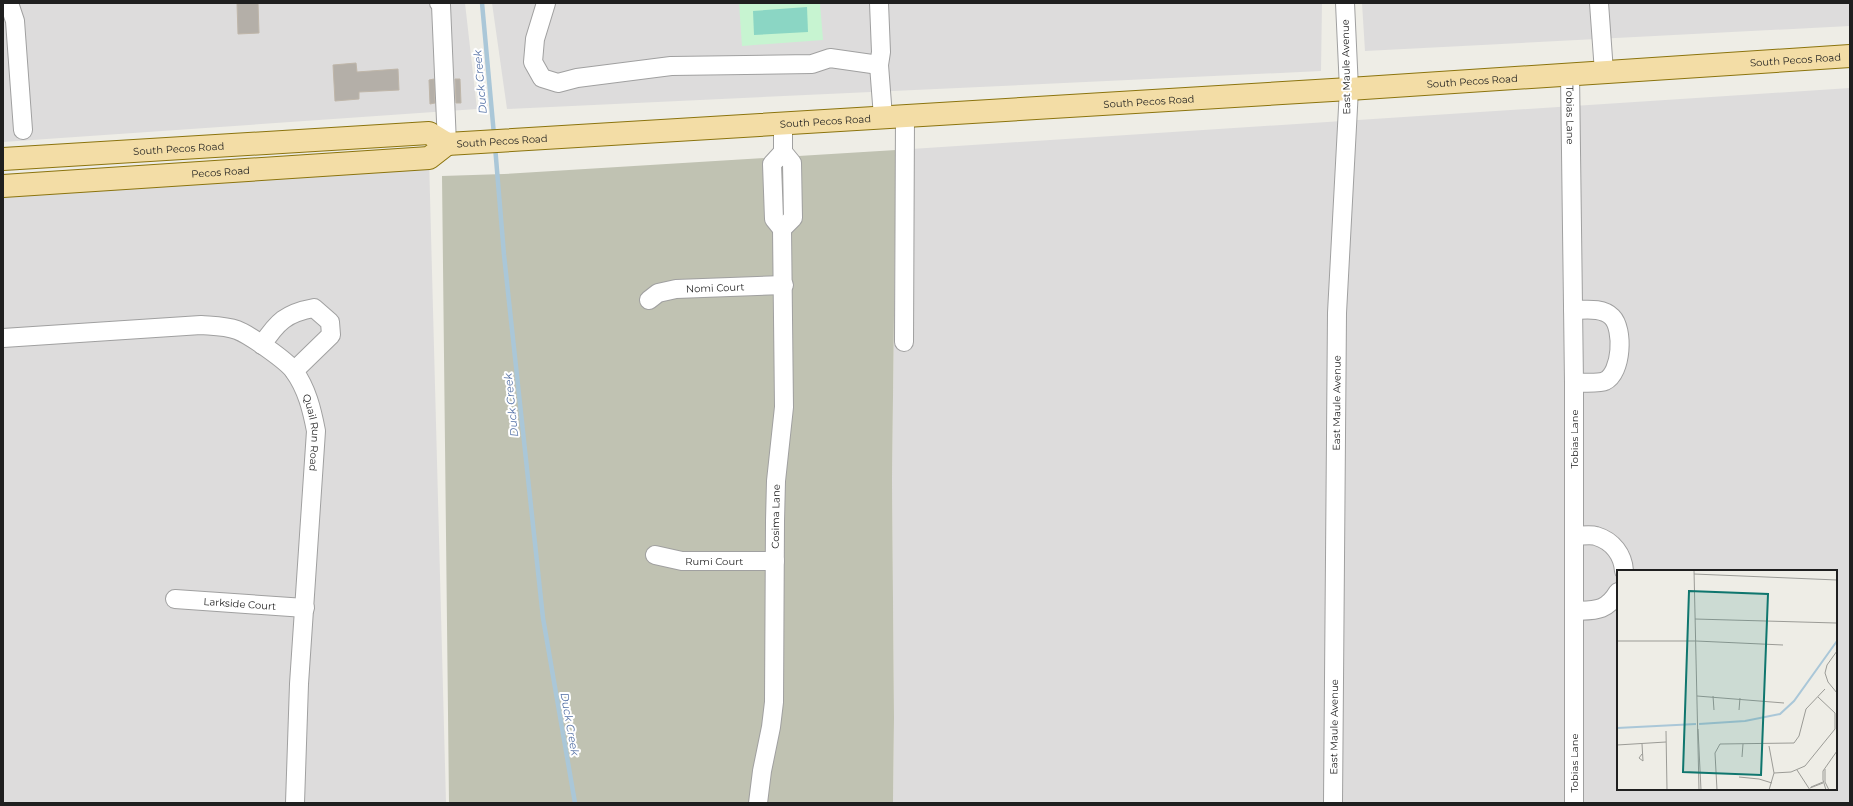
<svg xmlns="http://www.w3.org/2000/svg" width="1853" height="806" font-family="Montserrat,sans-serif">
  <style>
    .residential { fill: #dddcdc; fill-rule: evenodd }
    .construction { fill: #c0c2b2 }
    .park { fill: #c7f4d1 }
    .pitch { fill: #8bd6c4 }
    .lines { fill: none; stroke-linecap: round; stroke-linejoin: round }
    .stream { stroke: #aac7d8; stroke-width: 4.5 }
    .building { fill: #b4afa8; stroke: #bfb6a9 }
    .minor-casing { stroke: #a0a0a0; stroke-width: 20 }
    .major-casing { stroke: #8b740e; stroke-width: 24 }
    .minor { stroke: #fff; stroke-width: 18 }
    .major { stroke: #f3dda6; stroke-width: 22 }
    .labels { text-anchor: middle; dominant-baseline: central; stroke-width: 4; stroke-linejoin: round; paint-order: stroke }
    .street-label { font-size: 10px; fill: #1f1f1f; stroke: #fff }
    .water-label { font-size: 11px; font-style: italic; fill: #5471a6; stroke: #fff }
    .inset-river { fill: none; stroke: #aac7d8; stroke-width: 2 }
    .inset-road { fill: none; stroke: #9b9b96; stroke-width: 1 }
    .view { fill: #0f766e; fill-opacity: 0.15; stroke: #0f766e; stroke-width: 2 }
    .inset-edge { fill: none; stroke: #1f1f1f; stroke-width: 2 }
  </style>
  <rect width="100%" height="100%" fill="#eeede6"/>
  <g class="residential">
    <polygon points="3,3 465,3 477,109 3,142"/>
    <polygon points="492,3 1322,3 1321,71 507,109"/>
    <polygon points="1362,3 1850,3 1850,26 1365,51"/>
    <path d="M1850 88V803H893L894 718 892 480 896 150ZM1618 571H1836V789H1618Z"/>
    <polygon points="429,158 446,803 3,803 3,186"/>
  </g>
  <polygon class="construction" points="896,150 892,480 894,718 893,803 449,803 442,176 504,174"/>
  <polygon class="park" points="739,3 820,3 823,40 742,46"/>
  <polygon class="pitch" points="807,7 808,32 754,35 753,11"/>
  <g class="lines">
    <g class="stream">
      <polyline points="482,3 494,135"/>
      <polyline points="495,146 504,255 543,618 575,803"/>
    </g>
  </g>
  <g class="building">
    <polygon points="237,3 258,3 259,33 238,34"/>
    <polygon points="356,63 357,72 398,69 399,90 359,92 359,99 335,101 333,65"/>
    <polygon points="434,79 435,103 430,104 429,80"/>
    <polygon points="455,79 460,79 461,103 456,103"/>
  </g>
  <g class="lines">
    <g class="minor-casing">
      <g id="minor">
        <polyline points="9,3 15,21 23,130"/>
        <polyline points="439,3 441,5 447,144"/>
        <polyline points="546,3 535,39 533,62 542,78 558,83 577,78 671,66 812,64 830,58 879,65"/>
        <polyline points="879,3 881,52 879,65 883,117"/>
        <polyline points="1599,3 1604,72"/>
        <path id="s1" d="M1570 74 1574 383V803"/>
        <polyline points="782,229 793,218 792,163 783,152 783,123"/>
        <path id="s2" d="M649 300 658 293 676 289 784 285"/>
        <path d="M1573 310C1585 310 1602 307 1612 317 1624 329 1622 373 1605 381 1599 384 1581 382 1574 383"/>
        <path id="s3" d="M3 338 201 325C213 326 226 326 237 330 250 335 287 361 294 371 307 389 312 410 316 431L299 684 295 803"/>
        <polyline points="904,342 905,115"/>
        <path d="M262 345C277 322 286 313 314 308L330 322 331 335 294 371"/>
        <path d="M1574 536C1581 536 1590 534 1596 536 1613 541 1623 555 1624 571"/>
        <path id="s4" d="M655 555 682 561H775"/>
        <path id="s5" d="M175 599 305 608"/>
        <path d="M1574 611C1595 610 1606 612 1618 592"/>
        <path id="s6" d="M758 803 762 771 771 727 774 702 775 521 776 481 784 407 782 229 774 219 772 164 783 152"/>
        <path id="s7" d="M1333 803 1337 313 1349 89 1345 3"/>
      </g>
    </g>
    <g class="major-casing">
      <g id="major">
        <path id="s8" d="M3 159 429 133 447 144 1349 89 1850 56"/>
        <path id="s9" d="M3 186 429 158 447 144"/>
      </g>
    </g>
    <use href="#minor" class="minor"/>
    <use href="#major" class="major"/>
  </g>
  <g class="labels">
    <g class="street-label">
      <text stroke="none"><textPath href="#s8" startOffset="1799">South Pecos Road</textPath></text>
      <text transform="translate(1346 67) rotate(-91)">East Maule Avenue</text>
      <text stroke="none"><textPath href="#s8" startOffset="1475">South Pecos Road</textPath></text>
      <text stroke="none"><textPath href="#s8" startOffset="1151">South Pecos Road</textPath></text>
      <text stroke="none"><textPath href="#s1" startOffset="41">Tobias Lane</textPath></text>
      <text stroke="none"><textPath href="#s8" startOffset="827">South Pecos Road</textPath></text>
      <text stroke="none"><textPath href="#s8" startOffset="503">South Pecos Road</textPath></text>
      <text stroke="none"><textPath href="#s8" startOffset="176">South Pecos Road</textPath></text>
      <text stroke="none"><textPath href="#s9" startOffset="218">Pecos Road</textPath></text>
      <text stroke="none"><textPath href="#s2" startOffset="69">Nomi Court</textPath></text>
      <text stroke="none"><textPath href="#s7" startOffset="400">East Maule Avenue</textPath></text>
      <text stroke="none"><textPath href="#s3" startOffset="371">Quail Run Road</textPath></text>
      <text transform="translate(1574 439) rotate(-90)">Tobias Lane</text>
      <text stroke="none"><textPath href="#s6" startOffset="288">Cosima Lane</textPath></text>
      <text stroke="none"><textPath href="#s4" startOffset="60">Rumi Court</textPath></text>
      <text stroke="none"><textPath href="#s5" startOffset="65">Larkside Court</textPath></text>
      <text stroke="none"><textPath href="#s7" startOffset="76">East Maule Avenue</textPath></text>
      <text transform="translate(1574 763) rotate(-90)">Tobias Lane</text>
    </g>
    <g class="water-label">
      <text transform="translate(480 82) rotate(-95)">Duck Creek</text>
      <text transform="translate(511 405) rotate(-96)">Duck Creek</text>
      <text transform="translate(570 724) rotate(80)">Duck Creek</text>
    </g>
  </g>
  <g transform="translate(1617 570)">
    <rect width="220" height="220" fill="#eeede6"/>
    <path class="inset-river" d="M82 154 128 151 163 144 177 131 220 71M0 158 79 154"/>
    <path class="inset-road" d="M77 0 82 220M77 4 220 10M78 49 219 53M0 71H79L166 75M220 81 210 95 208 103 211 112 220 123M80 126 167 133M96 126 97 140M122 140 123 128M81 159 84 220M49 161 50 220M25 174 26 191 22 188 25 184M0 175 49 172M152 176 157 203 152 220M125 187 126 174M208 199V212L212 220M180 200 193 220M157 203 174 202 188 196 218 159V143L201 127M122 207 142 209 155 213M194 217 206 212M193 218 206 213M100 220 98 183 103 174 177 173 182 166 189 139 208 119M209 220 206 210V201L220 181"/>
    <path class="view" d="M72 21 151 24 144 205 66 202Z"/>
    <rect width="220" height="220" class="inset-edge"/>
  </g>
  <rect width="1853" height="806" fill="none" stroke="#1f1f1f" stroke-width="8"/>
</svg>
